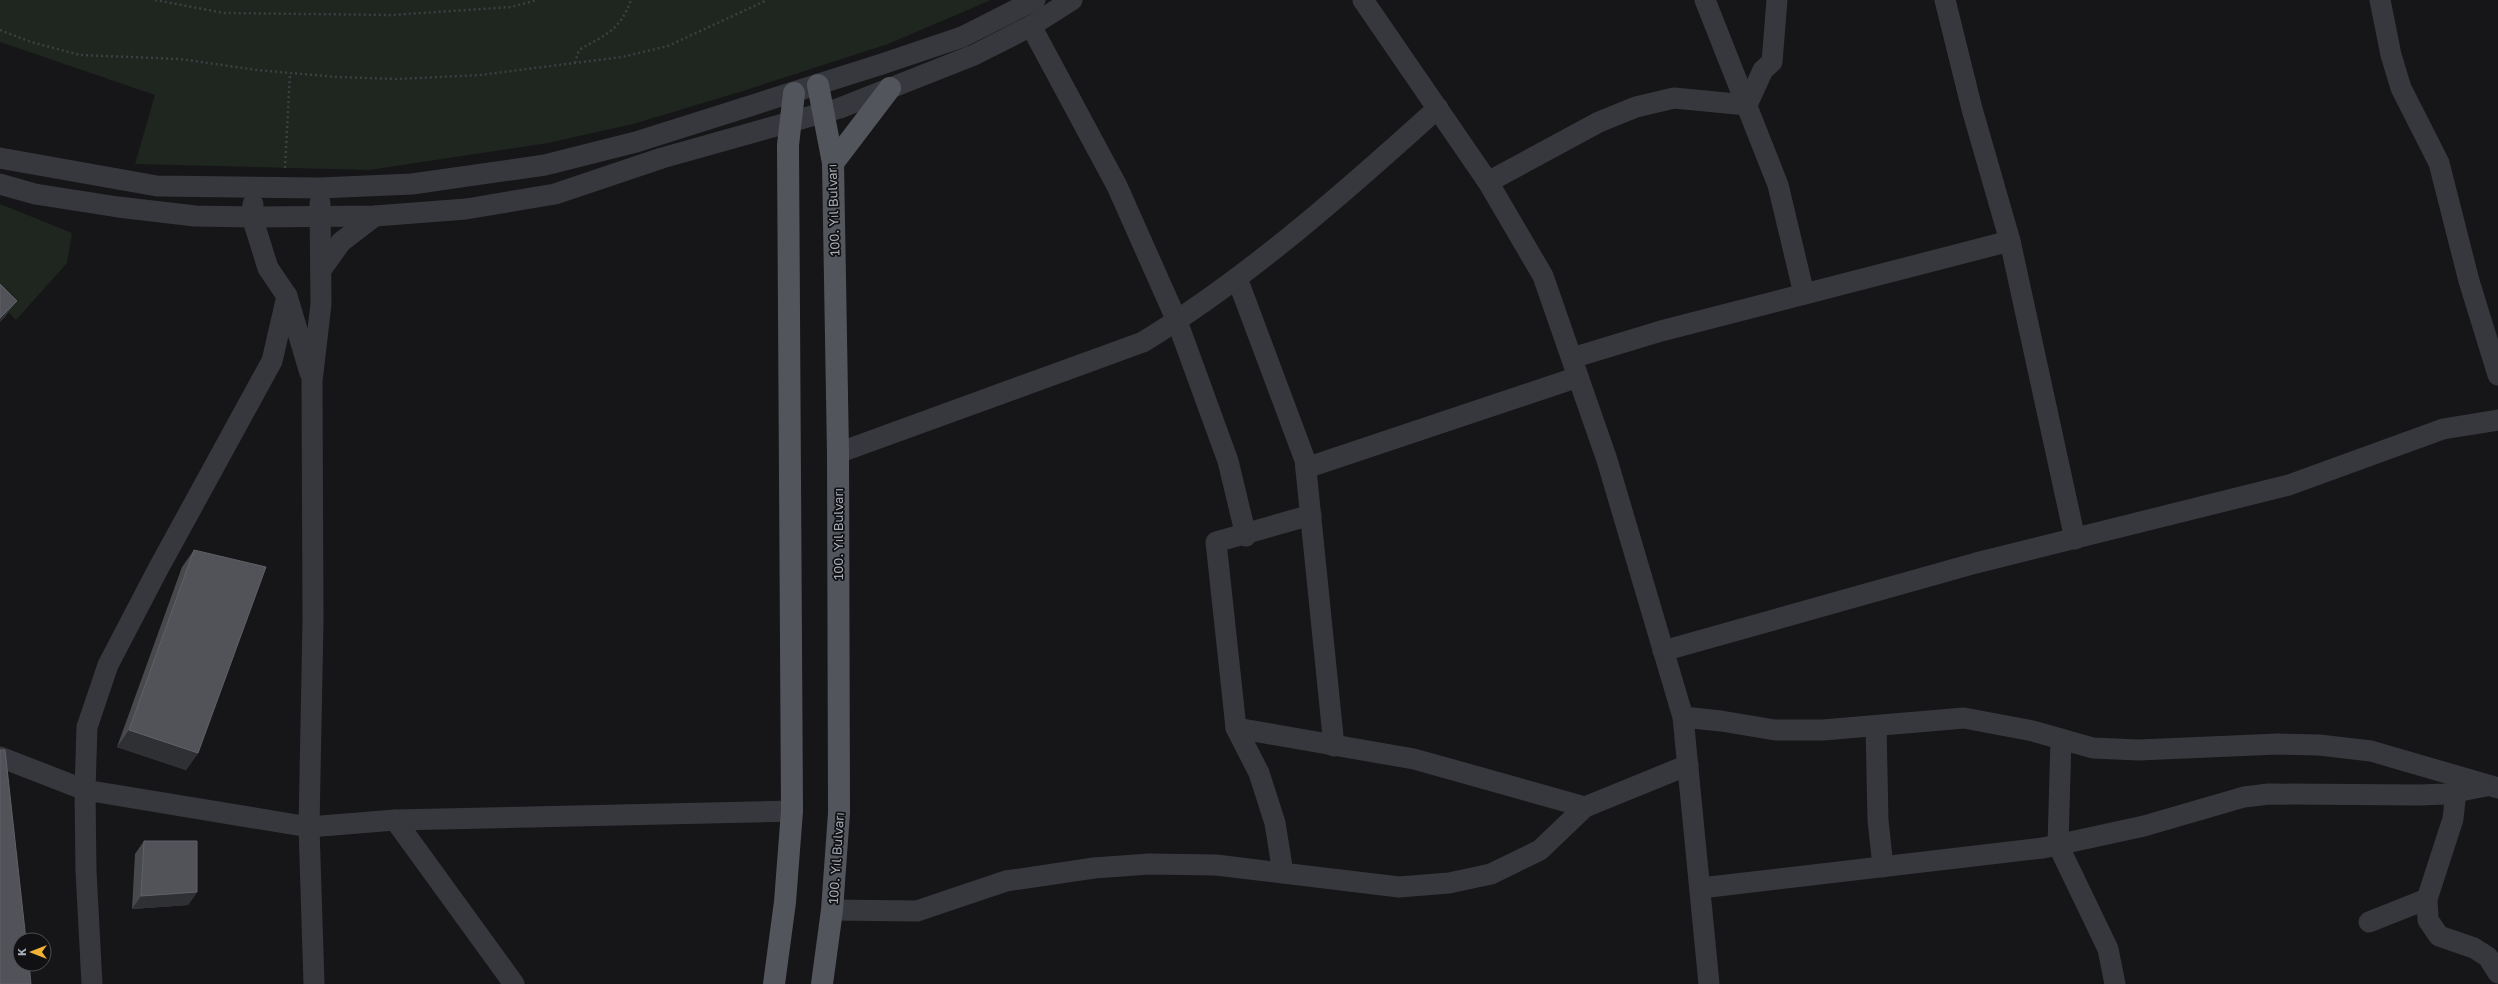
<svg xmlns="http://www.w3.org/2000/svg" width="2498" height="984" font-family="'Golos Text',sans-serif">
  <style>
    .green { fill: #1e261f }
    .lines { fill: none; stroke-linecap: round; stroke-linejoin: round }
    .path { stroke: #3d3f44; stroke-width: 2.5; stroke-dasharray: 2 3; stroke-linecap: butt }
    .minor { stroke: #37383d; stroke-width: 21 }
    .major { stroke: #53555c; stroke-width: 22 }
    .wall { fill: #47494d }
    .shaded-wall { fill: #2f3033 }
    .building { fill: #525359; stroke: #5f6168 }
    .labels { text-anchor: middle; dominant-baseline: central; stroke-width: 3.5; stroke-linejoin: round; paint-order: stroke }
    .street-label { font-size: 13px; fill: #a8adb8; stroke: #111113 }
  </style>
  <rect width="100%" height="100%" fill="#161618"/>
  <g class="green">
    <polygon points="0,0 991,0 888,44 743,91 633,124 548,143 369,170 135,164 155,95 0,42"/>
    <polygon points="0,204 72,233 67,263 16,320 0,303"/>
  </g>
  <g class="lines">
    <g class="path">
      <polyline points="155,0 224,13 392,15 511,7 537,0"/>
      <polyline points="0,30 31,42 80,55 180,59 257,70 337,77 398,79 480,75 622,57 668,46 767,0"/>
      <path d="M575 63 579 50C606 34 619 32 631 0"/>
      <polyline points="285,168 290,73"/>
    </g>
    <g class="minor">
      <polyline points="1363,0 1488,182 1543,276 1607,460 1683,717 1709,984"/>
      <polyline points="1705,0 1778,185 1804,294"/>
      <polyline points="1945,0 1972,109 2010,241 2075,539"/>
      <polyline points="2380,0 2391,55 2401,88 2439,163 2469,281 2498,375"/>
      <polyline points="1031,26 1117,186 1177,321 1228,461 1246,536"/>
      <polyline points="0,158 157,186 320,188 412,184 545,165 636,142 882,64 962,37 1035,0"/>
      <polyline points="1488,182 1599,122 1636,107 1674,98 1747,105 1763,70 1772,62 1777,0"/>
      <polyline points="0,184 35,194 118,207 195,216 252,217 375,216 466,209 555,194 662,158 840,108 974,55 1031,26 1072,0"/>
      <polyline points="253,204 252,217 268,268 287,296 310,373"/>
      <polyline points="321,270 341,242 375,216"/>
      <polyline points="1237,278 1305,460 1334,746"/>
      <polyline points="1572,358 1661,331 2010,241"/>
      <path d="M838 453 1143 342C1249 277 1345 192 1438 108"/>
      <polyline points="1306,468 1578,377"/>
      <polyline points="1663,651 1976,563 2289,485 2443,429 2498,420"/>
      <polyline points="1683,717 1721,721 1775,730 1823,730 1964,718 2033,731 2093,748 2139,750 2278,744 2319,745 2371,751 2498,788"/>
      <polyline points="1876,726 1878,820 1883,867"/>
      <polyline points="1236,728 1414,759 1585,807"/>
      <polyline points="2061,739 2058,845 2108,949 2115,984"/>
      <polyline points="0,757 85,790 309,827 395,820 792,811"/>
      <polyline points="2456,791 2453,819 2427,899 2428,920 2439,936 2474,948 2488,957 2498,973"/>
      <polyline points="395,820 514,984"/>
      <polyline points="1283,873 1275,823 1259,773 1236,728 1216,542 1311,515"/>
      <polyline points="1701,888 2043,848 2144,826 2244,797 2269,794 2420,795 2445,794 2486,786"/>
      <polyline points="832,910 917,911 1006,881 1094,868 1149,864 1216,865 1399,887 1449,883 1491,874 1540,850 1585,807 1688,765"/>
      <polyline points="2369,922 2427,899"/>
      <polyline points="92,984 86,871 85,790 87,727 108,665 157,571 272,361 287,296"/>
      <polyline points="314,984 309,827 313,621 312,381 321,304 320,203"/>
    </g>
    <g class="major">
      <polyline points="818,85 833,163 838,453 839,813 832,910 822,984"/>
      <polyline points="833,163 890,88"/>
      <polyline points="774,984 785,902 792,811 788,145 794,93"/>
    </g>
  </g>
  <g class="wall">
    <polygon points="194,550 198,753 186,770 117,747 182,567"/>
    <polygon points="144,841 197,892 188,905 132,909 135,854"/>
  </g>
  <g class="shaded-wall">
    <polygon points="17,301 5,317 0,322 0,318"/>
    <polygon points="129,730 198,753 186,770 117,747"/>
    <polygon points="197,892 188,905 132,909 141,896"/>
  </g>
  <g class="building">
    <polygon points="0,284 17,301 0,318"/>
    <polygon points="194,550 266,567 198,753 129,730"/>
    <polygon points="0,750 5,750 26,940 20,940 20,964 29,964 31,984 0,984"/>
    <polygon points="144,841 197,841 197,892 141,896"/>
  </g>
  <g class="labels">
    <g class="street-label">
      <text transform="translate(833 210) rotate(-92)">100. Yıl Bulvarı</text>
      <text transform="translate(838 534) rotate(-90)">100. Yıl Bulvarı</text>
      <text transform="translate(836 858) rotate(-86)">100. Yıl Bulvarı</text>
    </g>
  </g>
  <g transform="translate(32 952) rotate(270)"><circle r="19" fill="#111113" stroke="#4d4f55"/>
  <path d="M0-3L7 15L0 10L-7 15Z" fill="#f2b134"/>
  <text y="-6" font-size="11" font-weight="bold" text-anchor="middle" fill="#a8adb8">K</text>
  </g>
</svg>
